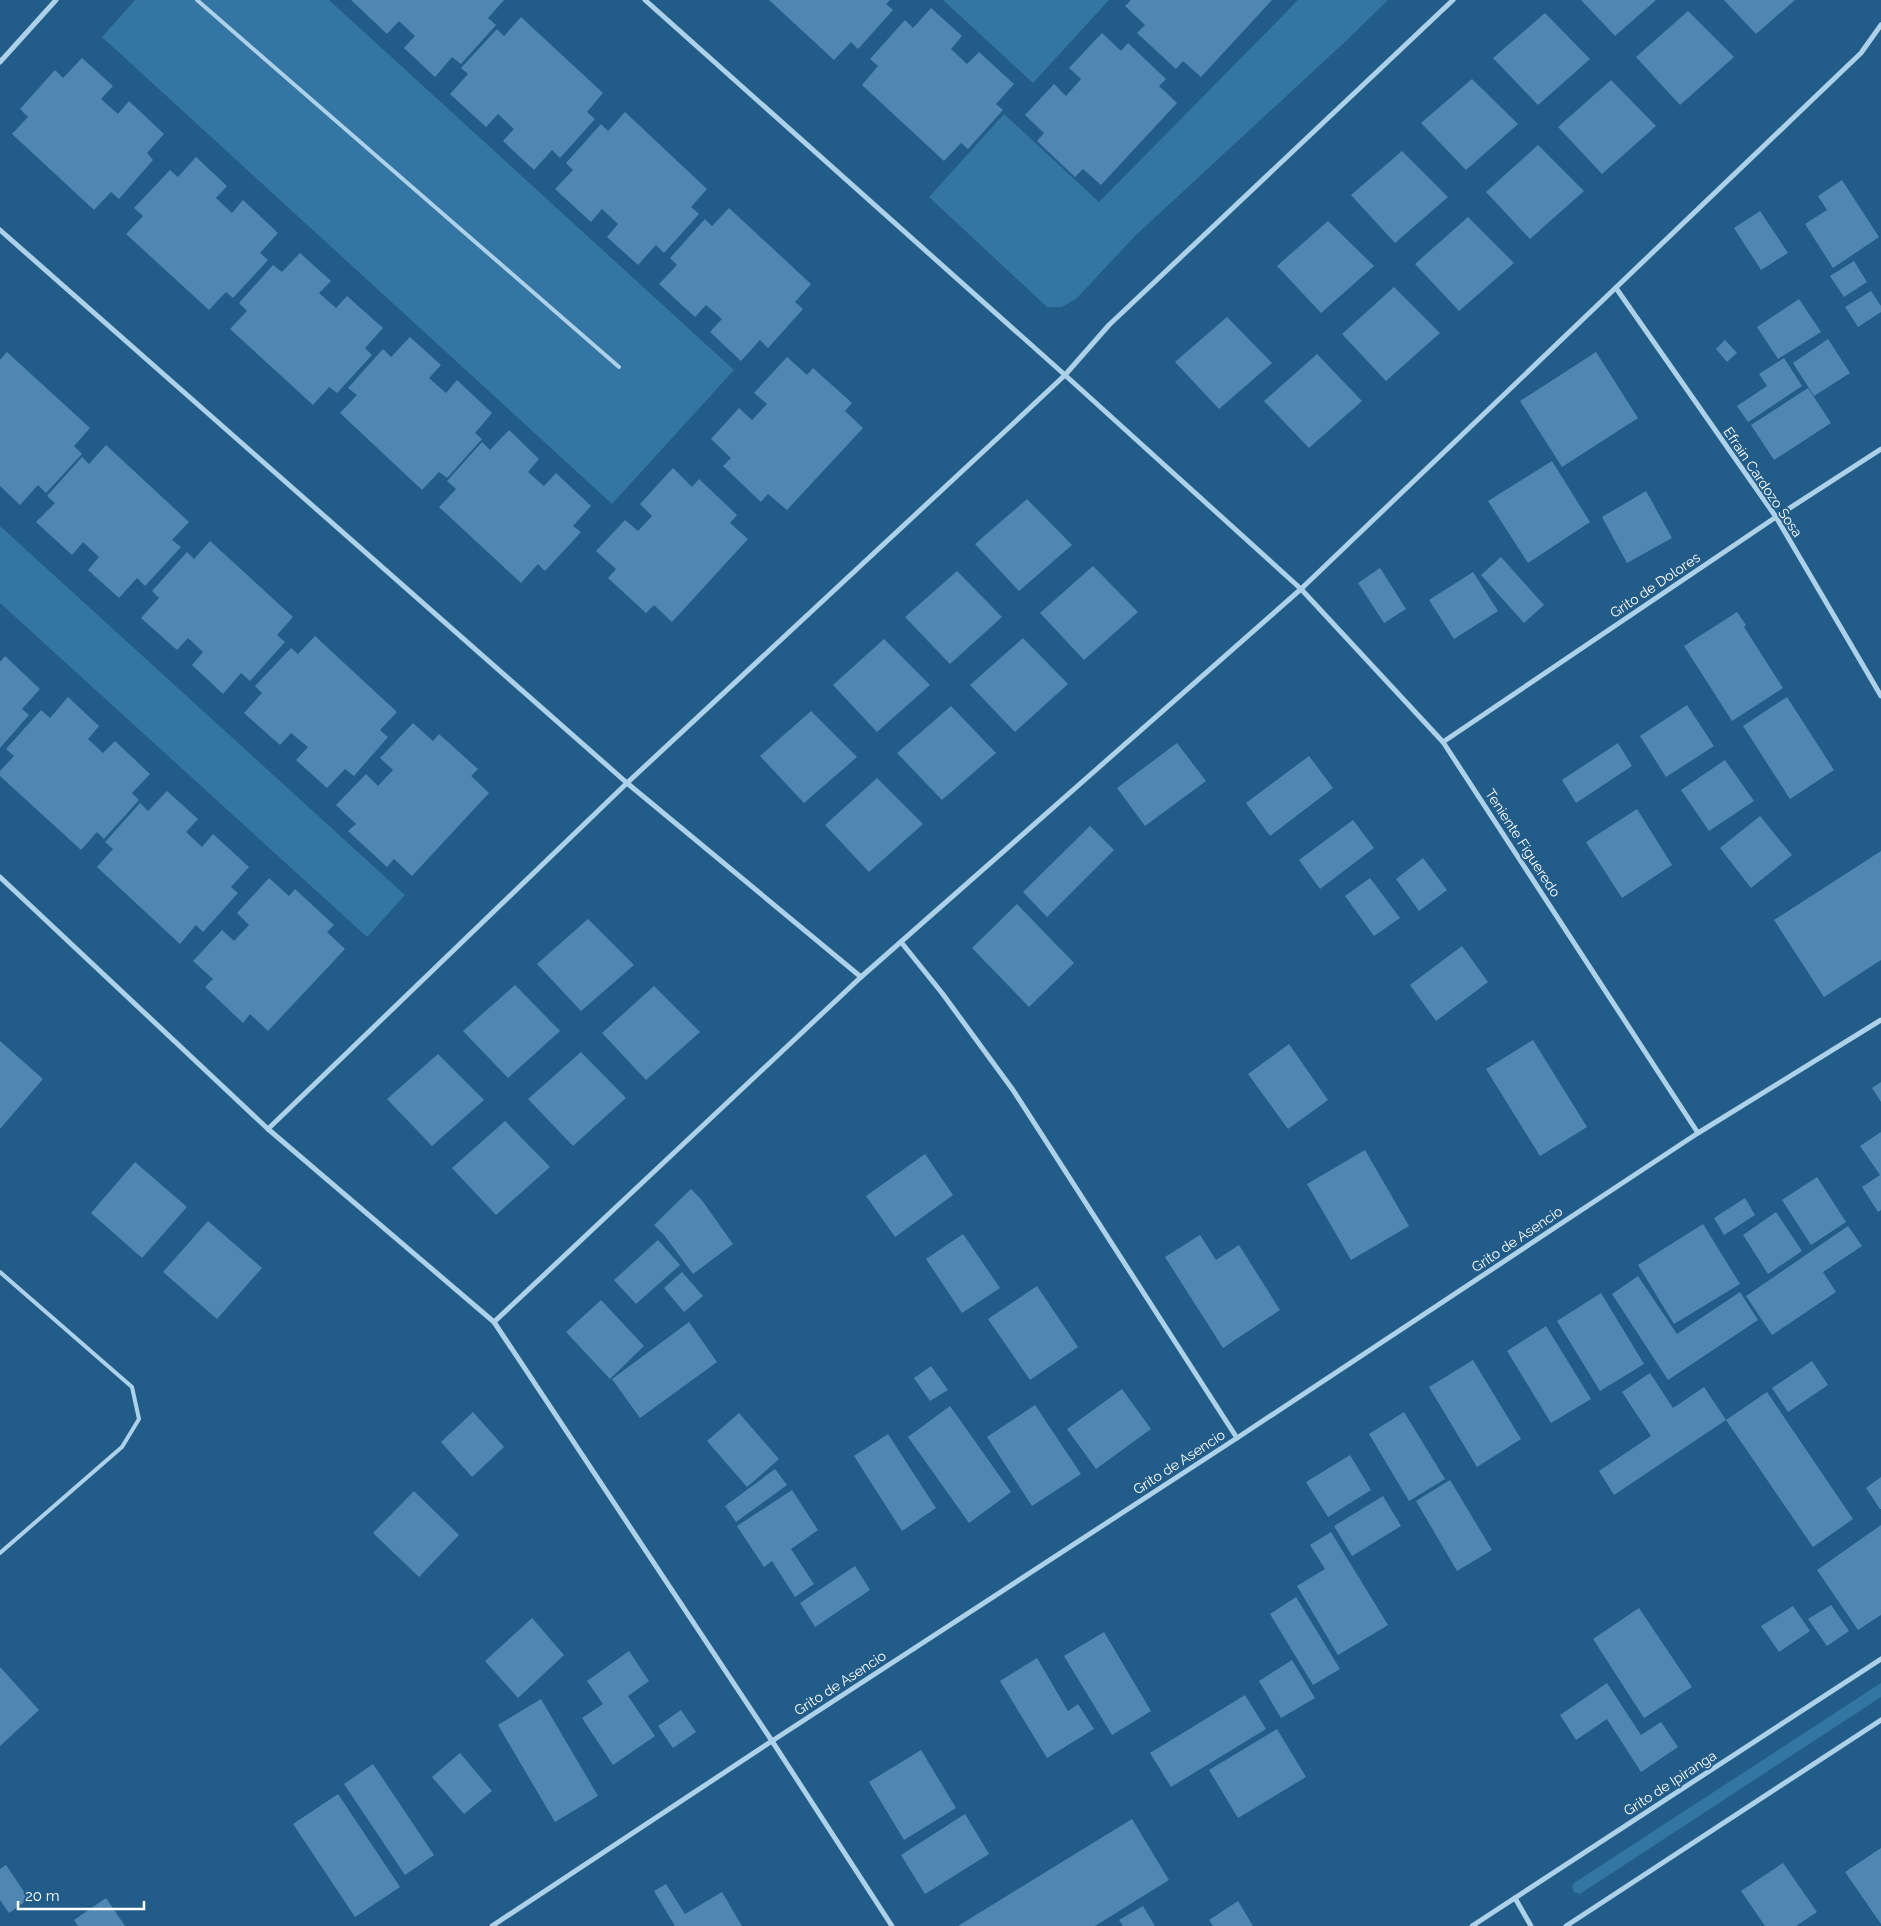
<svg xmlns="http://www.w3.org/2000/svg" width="1881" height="1926" font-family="Raleway,sans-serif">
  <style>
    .green { fill: #3375a3 }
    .building { fill: #4f87b2 }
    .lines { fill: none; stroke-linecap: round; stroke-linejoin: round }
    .service { stroke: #aed1ea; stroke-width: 4 }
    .minor { stroke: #aed1ea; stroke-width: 5 }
    .labels { text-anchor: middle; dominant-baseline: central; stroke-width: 4; stroke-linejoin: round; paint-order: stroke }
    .street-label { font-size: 14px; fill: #fff; stroke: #225c88 }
  </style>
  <rect width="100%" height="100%" fill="#225c88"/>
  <g class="green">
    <polygon points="135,0 329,0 734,370 612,504 102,37"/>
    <polygon points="943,0 1109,0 1033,83"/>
    <polygon points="1298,0 1388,0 1347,40 1135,236 1077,298 1062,307 1047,307 929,197 1004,114 1099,202"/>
    <polygon points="0,526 405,895 367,937 0,603"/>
    <polygon points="1881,1683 1881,1697 1580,1894 1574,1892 1572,1887 1574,1883"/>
  </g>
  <g class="building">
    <polygon points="351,0 504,0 488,18 496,25 461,64 452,57 435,77 404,48 415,36 399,21 387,34"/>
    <polygon points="769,0 890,0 886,4 893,10 858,49 851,42 834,60"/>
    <polygon points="1131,0 1272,0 1201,77 1183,61 1176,69 1137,33 1145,25 1125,6"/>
    <polygon points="1581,0 1656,0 1615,36"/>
    <polygon points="1724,0 1795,0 1756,34"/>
    <polygon points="931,8 962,36 951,49 967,64 979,52 1014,84 996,104 1003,110 968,149 961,143 944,161 862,85 878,66 870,59 905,20 913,28"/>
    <polygon points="1688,11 1734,57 1680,105 1636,57"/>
    <polygon points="1545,13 1590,59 1538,105 1493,58"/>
    <polygon points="521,17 603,93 587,112 595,119 560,158 552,150 534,170 503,141 514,129 498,114 486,127 450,94 468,74 461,68 497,29 504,36"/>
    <polygon points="1102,33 1121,51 1128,43 1166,79 1159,86 1177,103 1101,185 1083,169 1075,177 1037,141 1044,133 1025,115 1054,84 1066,96 1081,79 1069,68"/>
    <polygon points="82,58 113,86 101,99 118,114 129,101 164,134 147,153 153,160 119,199 111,192 94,210 12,134 28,117 20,109 55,70 63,78"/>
    <polygon points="1472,79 1518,124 1466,170 1421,123"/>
    <polygon points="1611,80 1656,126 1602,174 1558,127"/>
    <polygon points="625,112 707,189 691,207 699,214 664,253 656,245 638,265 607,237 618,224 602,209 591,222 555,189 573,170 566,163 601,124 608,131"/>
    <polygon points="1538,145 1584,191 1530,239 1486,192"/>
    <polygon points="1402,151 1448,197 1395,243 1351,195"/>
    <polygon points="196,157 227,186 216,198 232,213 243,200 278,233 260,253 268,260 233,298 226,292 209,310 126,234 143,216 134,208 170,170 178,177"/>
    <polygon points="1842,180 1879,237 1833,268 1805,224 1827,210 1818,196"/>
    <polygon points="729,208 811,284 795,302 803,309 768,348 760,340 741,361 710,332 722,319 706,305 695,317 659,284 677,265 670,258 705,219 712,226"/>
    <polygon points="1760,211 1788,253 1761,270 1734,228"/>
    <polygon points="1468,217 1514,263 1459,311 1415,264"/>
    <polygon points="1328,221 1374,266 1321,313 1277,266"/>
    <polygon points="300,253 331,281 319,293 336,308 347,296 383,328 365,348 372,355 337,393 329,387 313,405 230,329 247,311 239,303 273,265 282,272"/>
    <polygon points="1854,261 1867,282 1844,297 1830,276"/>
    <polygon points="1394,287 1440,333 1386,381 1342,334"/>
    <polygon points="1871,291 1881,306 1881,312 1858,327 1845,307"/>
    <polygon points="1799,299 1821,332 1778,359 1757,327"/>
    <polygon points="1227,317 1272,363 1219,409 1175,362"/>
    <polygon points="410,337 441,365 429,378 446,393 457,380 492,413 475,433 482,439 447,478 439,472 422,490 340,413 357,395 348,388 383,349 391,357"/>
    <polygon points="1828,339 1850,373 1814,396 1793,363"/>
    <polygon points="1725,340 1737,353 1727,362 1716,349"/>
    <polygon points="7,352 90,428 74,446 82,454 46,493 38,485 20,505 0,486 0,360"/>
    <polygon points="1596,352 1638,418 1562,467 1520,401"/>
    <polygon points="1317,354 1362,401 1309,448 1264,401"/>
    <polygon points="787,357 807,375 813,368 852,403 845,411 863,428 787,510 768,494 761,502 723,466 731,458 711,439 739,408 752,420 767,404 754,393"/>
    <polygon points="1784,358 1802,386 1748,422 1737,406 1767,386 1759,374"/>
    <polygon points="1808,388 1831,423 1774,460 1751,425"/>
    <polygon points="509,430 539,459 528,472 544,486 556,473 591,506 573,526 581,532 545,571 538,564 521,583 439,507 456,489 447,481 482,442 490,450"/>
    <polygon points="106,445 189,522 172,540 181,547 145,586 137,578 119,598 88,570 99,557 83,542 72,555 36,522 55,503 47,496 82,457 89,464"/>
    <polygon points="1552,461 1590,522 1528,563 1488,501"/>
    <polygon points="673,468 692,487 699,479 737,515 730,523 748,539 672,622 654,605 646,613 608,578 616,569 596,551 625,520 638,531 652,516 640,504"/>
    <polygon points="1646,491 1672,538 1627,563 1602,517"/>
    <polygon points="1027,499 1072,545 1019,591 975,544"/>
    <polygon points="210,541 293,617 277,635 285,642 250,681 241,673 223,694 192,665 203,652 188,638 177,650 141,618 159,598 152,591 187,552 194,559"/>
    <polygon points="1501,557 1544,605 1524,623 1481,575"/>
    <polygon points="1093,566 1138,612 1084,660 1040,613"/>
    <polygon points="1380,568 1406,609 1384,623 1358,583"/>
    <polygon points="957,571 1002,617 950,664 905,617"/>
    <polygon points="1473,572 1498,611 1454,639 1429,600"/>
    <polygon points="1737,612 1746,625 1744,627 1783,688 1732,721 1684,646"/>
    <polygon points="315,636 397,712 380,730 388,737 354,776 345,769 327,788 296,760 308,747 291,733 280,745 244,713 262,693 255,686 291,648 298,654"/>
    <polygon points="1023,638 1068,684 1015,732 970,685"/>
    <polygon points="884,639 930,685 877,732 833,685"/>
    <polygon points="5,656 40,689 22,709 29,715 0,748 0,662"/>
    <polygon points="68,697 99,726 88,739 103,753 115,741 150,774 132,793 139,800 104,839 97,832 81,850 0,776 0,771 14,756 6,749 41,710 50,718"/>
    <polygon points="1787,697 1834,770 1790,799 1743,726"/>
    <polygon points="1687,705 1714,746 1666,777 1640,736"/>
    <polygon points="951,706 996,753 942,800 897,753"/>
    <polygon points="811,711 857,757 804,803 760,756"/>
    <polygon points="413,723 433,741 439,734 478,769 471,776 489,793 412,876 394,859 387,867 348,831 356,824 336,805 366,774 378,786 393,770 380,758"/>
    <polygon points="1177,743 1206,781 1145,826 1117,788"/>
    <polygon points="1618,743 1632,766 1576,803 1562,780"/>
    <polygon points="1309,756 1333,788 1270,836 1246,803"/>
    <polygon points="1725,760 1754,801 1709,831 1681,790"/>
    <polygon points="877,778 923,824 869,872 825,825"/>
    <polygon points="167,791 198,819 186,832 202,847 213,834 249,867 231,887 238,893 203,932 196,925 180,944 97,867 113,849 105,842 140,803 148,811"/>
    <polygon points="1637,809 1672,865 1622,898 1586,842"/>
    <polygon points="1760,816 1792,855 1751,888 1720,848"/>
    <polygon points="1353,820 1374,848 1320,889 1299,860"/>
    <polygon points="1090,826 1114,850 1047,917 1023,892"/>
    <polygon points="1881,851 1881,960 1824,997 1774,920"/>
    <polygon points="1423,858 1447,890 1419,911 1396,879"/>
    <polygon points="269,878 289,896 295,889 334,925 327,932 345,949 268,1031 250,1014 243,1023 205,987 213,979 193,961 222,930 234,941 249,925 237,913"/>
    <polygon points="1370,878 1400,918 1374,936 1345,896"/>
    <polygon points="1017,904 1074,963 1029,1007 972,948"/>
    <polygon points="588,919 634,965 581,1011 537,964"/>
    <polygon points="1462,946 1488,982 1436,1021 1410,985"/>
    <polygon points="515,985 560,1031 508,1078 463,1031"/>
    <polygon points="654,986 700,1032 646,1080 602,1033"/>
    <polygon points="1533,1040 1587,1127 1540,1156 1486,1069"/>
    <polygon points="0,1041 43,1079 0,1129"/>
    <polygon points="1289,1044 1328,1100 1288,1129 1248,1074"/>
    <polygon points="581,1052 626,1098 573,1146 528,1099"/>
    <polygon points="438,1054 484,1100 432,1146 387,1099"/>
    <polygon points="1881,1082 1881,1102 1872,1088"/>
    <polygon points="505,1121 550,1167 496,1215 452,1168"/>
    <polygon points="1881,1132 1881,1210 1878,1212 1862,1187 1880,1175 1860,1146"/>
    <polygon points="1365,1150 1409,1226 1351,1260 1307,1184"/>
    <polygon points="925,1154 953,1195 895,1237 866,1196"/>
    <polygon points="135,1162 187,1207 142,1258 91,1213"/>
    <polygon points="1817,1177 1846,1222 1811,1245 1782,1200"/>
    <polygon points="691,1189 701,1199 733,1244 693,1274 664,1235 654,1225"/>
    <polygon points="1745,1198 1755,1215 1724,1235 1714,1218"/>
    <polygon points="1776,1212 1802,1251 1768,1274 1743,1235"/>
    <polygon points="208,1221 262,1268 217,1319 163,1272"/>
    <polygon points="1703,1224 1740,1284 1674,1324 1638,1265"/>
    <polygon points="1848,1226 1862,1246 1823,1272 1836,1292 1772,1335 1746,1296"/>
    <polygon points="963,1234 1000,1288 962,1313 926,1259"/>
    <polygon points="1200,1235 1216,1260 1239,1245 1280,1310 1223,1348 1165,1257"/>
    <polygon points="658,1240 680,1265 636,1304 614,1280"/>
    <polygon points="682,1272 703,1296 684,1312 664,1288"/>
    <polygon points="1638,1276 1677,1334 1740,1292 1758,1320 1668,1380 1612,1294"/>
    <polygon points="1037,1286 1078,1347 1030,1380 988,1319"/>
    <polygon points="1601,1293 1644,1364 1600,1391 1557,1321"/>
    <polygon points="601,1300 644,1346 610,1379 566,1332"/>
    <polygon points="689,1322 717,1362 640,1418 612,1379"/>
    <polygon points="1546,1326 1591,1399 1551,1423 1507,1351"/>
    <polygon points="1473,1360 1521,1439 1477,1467 1429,1387"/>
    <polygon points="1812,1361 1828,1385 1788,1412 1772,1388"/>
    <polygon points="931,1366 948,1390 930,1401 914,1378"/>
    <polygon points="1650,1373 1673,1408 1704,1387 1726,1420 1767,1392 1853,1519 1813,1547 1726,1420 1614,1495 1599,1471 1651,1436 1622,1392"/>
    <polygon points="1122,1389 1151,1429 1096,1469 1067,1429"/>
    <polygon points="1035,1405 1081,1474 1032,1506 987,1437"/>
    <polygon points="950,1406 1011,1492 969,1523 908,1437"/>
    <polygon points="473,1412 504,1447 472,1477 441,1442"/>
    <polygon points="1404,1412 1445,1479 1409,1501 1369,1434"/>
    <polygon points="739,1413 779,1459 747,1487 707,1441"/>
    <polygon points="888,1434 936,1508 902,1531 854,1456"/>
    <polygon points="1350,1455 1371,1490 1328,1517 1306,1482"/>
    <polygon points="775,1469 787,1485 736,1522 725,1506"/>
    <polygon points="1881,1477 1881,1509 1880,1509 1866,1488"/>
    <polygon points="1450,1480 1492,1550 1457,1571 1416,1501"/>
    <polygon points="792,1490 818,1530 791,1549 814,1584 795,1597 772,1561 764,1567 737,1526"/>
    <polygon points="414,1491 459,1535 419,1577 373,1533"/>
    <polygon points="1383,1496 1401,1526 1352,1556 1334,1526"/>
    <polygon points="1881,1525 1881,1615 1858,1630 1817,1570"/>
    <polygon points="1331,1532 1388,1625 1338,1655 1297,1586 1325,1569 1310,1545"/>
    <polygon points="855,1566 870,1590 815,1627 800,1603"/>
    <polygon points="1296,1597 1340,1669 1313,1685 1270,1614"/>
    <polygon points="1831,1605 1849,1631 1827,1646 1808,1619"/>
    <polygon points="1793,1606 1810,1631 1779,1652 1761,1626"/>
    <polygon points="1639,1608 1692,1687 1644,1718 1593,1639"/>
    <polygon points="532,1618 564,1655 518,1698 485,1661"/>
    <polygon points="1104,1632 1151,1711 1112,1735 1064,1656"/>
    <polygon points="629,1651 649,1681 628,1696 655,1736 613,1765 582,1718 603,1704 587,1681"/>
    <polygon points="1037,1658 1068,1711 1078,1704 1094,1729 1047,1758 1000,1681"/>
    <polygon points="1292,1660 1315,1698 1281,1718 1259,1681"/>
    <polygon points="0,1667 39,1710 0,1746"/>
    <polygon points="1607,1683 1641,1735 1661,1722 1678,1747 1641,1772 1607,1719 1576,1740 1560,1715"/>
    <polygon points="1245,1695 1266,1729 1171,1787 1150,1753"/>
    <polygon points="541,1699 598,1796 555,1822 498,1725"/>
    <polygon points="681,1710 696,1732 673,1748 658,1726"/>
    <polygon points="1277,1729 1306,1777 1238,1818 1209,1770"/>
    <polygon points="921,1750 956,1808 904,1840 869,1782"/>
    <polygon points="460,1753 492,1791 464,1814 432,1777"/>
    <polygon points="373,1764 434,1855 405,1875 344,1784"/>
    <polygon points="338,1794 400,1887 355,1917 293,1824"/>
    <polygon points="965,1814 989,1854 925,1894 901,1855"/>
    <polygon points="1132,1819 1169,1880 1095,1926 958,1926"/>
    <polygon points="1881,1848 1881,1924 1845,1872"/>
    <polygon points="1783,1863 1817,1912 1796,1926 1765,1926 1741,1891"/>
    <polygon points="6,1865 29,1899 9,1913 0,1900 0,1869"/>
    <polygon points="666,1884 685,1914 722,1892 742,1926 675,1926 654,1891"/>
    <polygon points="106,1898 125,1926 78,1926 74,1920"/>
    <polygon points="1238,1901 1253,1926 1213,1926 1209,1920"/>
    <polygon points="1143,1906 1155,1926 1123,1926 1119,1920"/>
  </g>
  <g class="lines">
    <g class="service">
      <polyline points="197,0 619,367"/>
      <polyline points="0,1272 132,1387 139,1419 122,1447 0,1553"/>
    </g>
    <g class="minor">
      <polyline points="645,0 1065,375 1301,589 1443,742 1698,1133"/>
      <polyline points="0,62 56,0"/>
      <polyline points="0,230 627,783 861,977"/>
      <polyline points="1616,288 1776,517 1881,696"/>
      <polyline points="1443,742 1776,517 1881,449"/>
      <polyline points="0,877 268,1129 494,1322 772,1741 892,1926"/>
      <polyline points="901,942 942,993 1013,1090 1237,1438"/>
      <polyline points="268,1129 627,783 1016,421 1065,375 1109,325 1453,0"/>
      <polyline points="494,1322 861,977 1301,589 1861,53 1881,25"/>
      <polyline points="1515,1898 1531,1926"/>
      <polyline points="492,1926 772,1741 1237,1438 1698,1133 1881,1020"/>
      <polyline points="1472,1926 1881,1659"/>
      <polyline points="1566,1926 1881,1720"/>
    </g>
  </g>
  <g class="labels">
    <g class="street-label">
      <text transform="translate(1763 482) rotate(56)">Efrain Cardozo Sosa</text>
      <text transform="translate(1655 585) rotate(-34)">Grito de Dolores</text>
      <text transform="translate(1523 843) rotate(57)">Teniente Figueredo</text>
      <text transform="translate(1517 1239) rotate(-34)">Grito de Asencio</text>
      <text transform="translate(1179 1462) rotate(-33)">Grito de Asencio</text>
      <text transform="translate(840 1683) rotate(-33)">Grito de Asencio</text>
      <text transform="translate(1670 1783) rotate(-33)">Grito de Ipiranga</text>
    </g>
  </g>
  <path d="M18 1901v8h126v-8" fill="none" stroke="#ffffff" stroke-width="2.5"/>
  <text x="25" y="1901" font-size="15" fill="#ffffff" stroke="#225c88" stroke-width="4" paint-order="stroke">20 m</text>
</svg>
